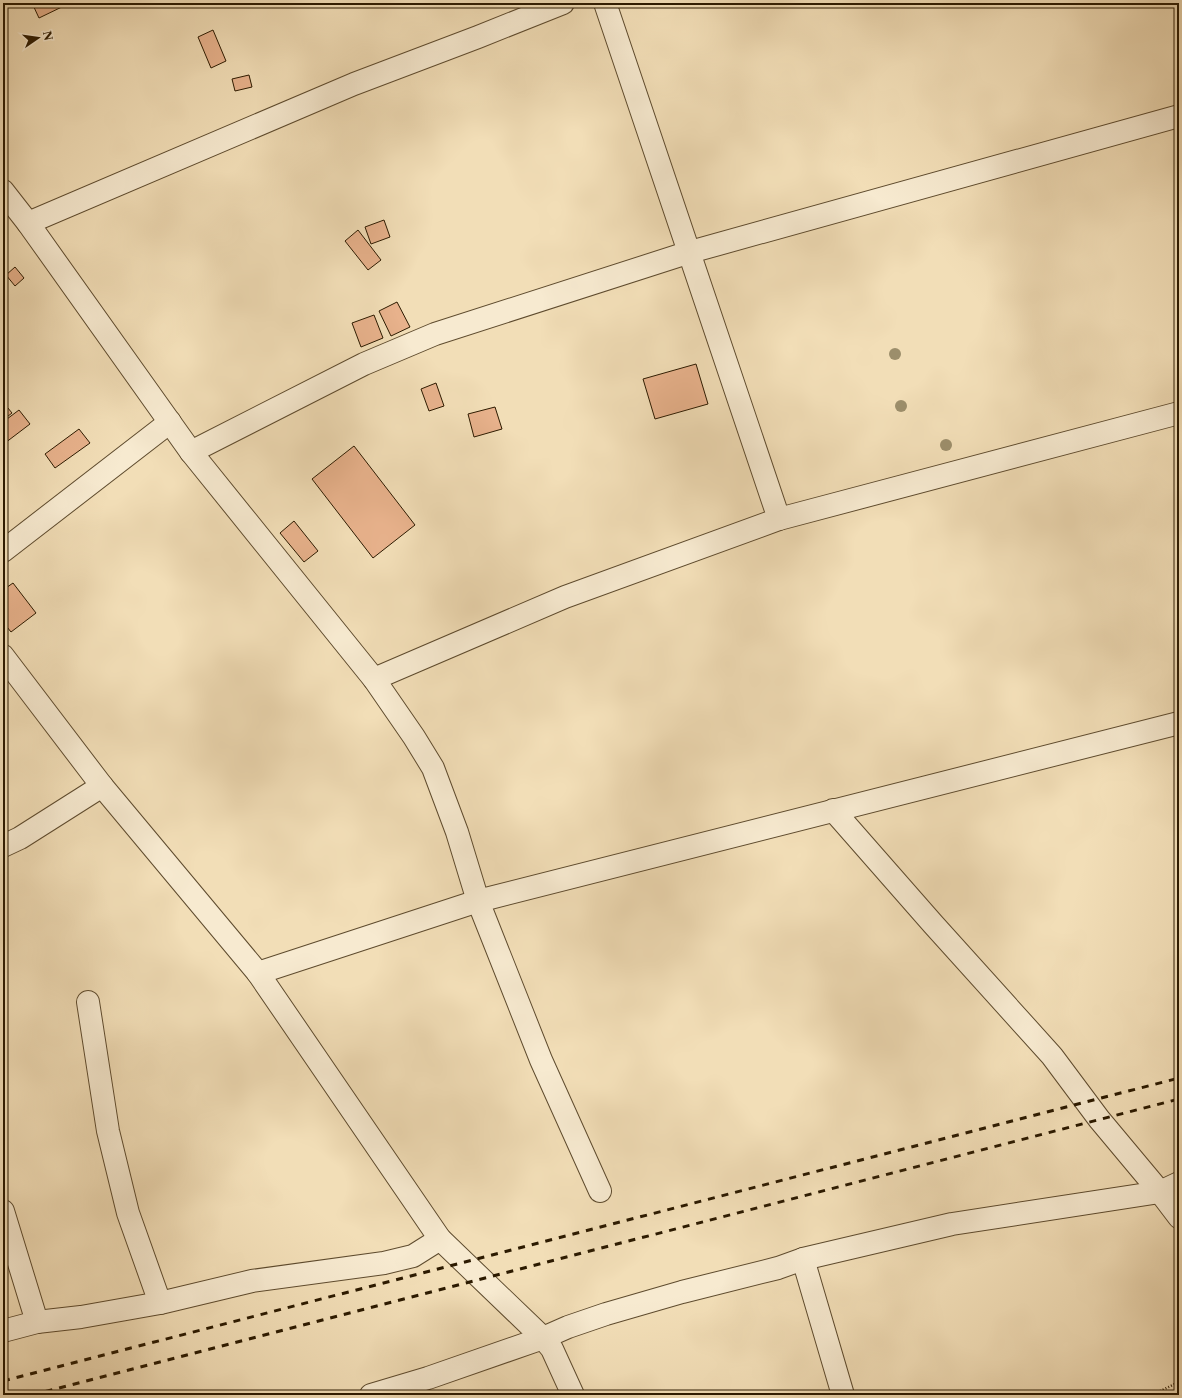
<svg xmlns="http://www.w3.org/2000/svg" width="1182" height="1398" font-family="'Libre Caslon Text',serif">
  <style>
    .building { fill: #e8b28c; stroke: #2c1a00 }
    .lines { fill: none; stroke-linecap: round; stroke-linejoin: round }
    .minor-casing { stroke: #5e4b2e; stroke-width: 24 }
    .path { stroke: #2c1a00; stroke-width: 2.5; stroke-dasharray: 1 2; stroke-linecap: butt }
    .minor { stroke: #f7ead0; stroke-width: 22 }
    .rail { stroke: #2c1a00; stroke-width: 3; stroke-dasharray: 7 7; stroke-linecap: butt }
    .tree { fill: #9c8e6b }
  </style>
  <rect width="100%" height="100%" fill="#f2deb7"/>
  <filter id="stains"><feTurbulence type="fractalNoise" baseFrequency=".005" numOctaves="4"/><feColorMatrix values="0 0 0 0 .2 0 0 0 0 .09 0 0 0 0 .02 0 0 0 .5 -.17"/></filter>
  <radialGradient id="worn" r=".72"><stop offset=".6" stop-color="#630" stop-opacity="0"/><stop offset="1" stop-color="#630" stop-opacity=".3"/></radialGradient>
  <g class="building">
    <polygon points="32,3 68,3 68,4 39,18"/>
    <polygon points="213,30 226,61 211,68 198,37"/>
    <polygon points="249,75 252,87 235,91 232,79"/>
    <polygon points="384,220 390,237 371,244 365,227"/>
    <polygon points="358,230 381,260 368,270 345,241"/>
    <polygon points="15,267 24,278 15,286 6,275"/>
    <polygon points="397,302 410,327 391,336 379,311"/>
    <polygon points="374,315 383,338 361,347 352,323"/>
    <polygon points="696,364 708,404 655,419 643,379"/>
    <polygon points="436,383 444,406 429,411 421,389"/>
    <polygon points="3,402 12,413 3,420"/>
    <polygon points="495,407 502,429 474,437 468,414"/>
    <polygon points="19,410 30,424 5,443 3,440 3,422"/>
    <polygon points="79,429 90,443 55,468 45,454"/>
    <polygon points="354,446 415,525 373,558 312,479"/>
    <polygon points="294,521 318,551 304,562 280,533"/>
    <polygon points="13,583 36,613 11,632 3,622 3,590"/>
  </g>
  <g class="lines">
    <g class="minor-casing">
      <g id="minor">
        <polyline points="605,3 779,519"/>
        <polyline points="3,191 28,223 191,452 374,679 414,737 433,768 457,832 478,901 541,1060 600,1191"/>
        <polyline points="28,223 354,84 478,37 563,3"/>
        <polyline points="191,452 364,364 435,334 690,252 1179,116"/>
        <polyline points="3,551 170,422"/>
        <polyline points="3,656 102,786 258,973 440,1239 543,1338 568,1327 606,1314 682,1292 778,1268 803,1259 952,1224 1160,1192 1179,1183"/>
        <polyline points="374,679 565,597 779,519 1179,413"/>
        <polyline points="833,810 933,924 1052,1056 1099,1119 1160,1192 1179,1217"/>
        <polyline points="3,846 20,838 102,786"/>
        <polyline points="258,973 478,901 1179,723"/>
        <polyline points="88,1002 108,1131 128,1213 160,1303"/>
        <polyline points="3,1211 37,1322"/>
        <polyline points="803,1259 843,1395"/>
        <polyline points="3,1331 37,1322 81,1317 160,1303 252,1281 384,1263 413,1256 440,1239"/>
        <polyline points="371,1395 428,1378 543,1338 552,1349 573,1395"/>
      </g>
    </g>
    <polyline class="path" points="1152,1395 1179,1382"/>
    <use href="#minor" class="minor"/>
    <g class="rail">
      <polyline points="3,1381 1179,1078"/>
      <polyline points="32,1395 1179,1099"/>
    </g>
  </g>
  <g class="tree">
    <circle cx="895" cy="354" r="6"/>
    <circle cx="901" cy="406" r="6"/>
    <circle cx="946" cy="445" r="6"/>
  </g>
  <rect width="1182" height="1398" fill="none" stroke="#f2deb7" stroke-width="16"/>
  <rect x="4" y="4" width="1174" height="1390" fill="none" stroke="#2c1a00" stroke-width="2"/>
  <rect x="8" y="8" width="1166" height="1382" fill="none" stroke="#2c1a00"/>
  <g transform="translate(38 38) rotate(77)" stroke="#f7ead0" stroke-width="3" paint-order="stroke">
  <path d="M0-3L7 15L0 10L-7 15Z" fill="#2c1a00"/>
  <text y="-6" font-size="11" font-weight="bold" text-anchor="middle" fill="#2c1a00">N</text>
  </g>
  <rect width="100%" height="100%" filter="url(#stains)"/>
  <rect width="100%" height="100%" fill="url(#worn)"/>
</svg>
